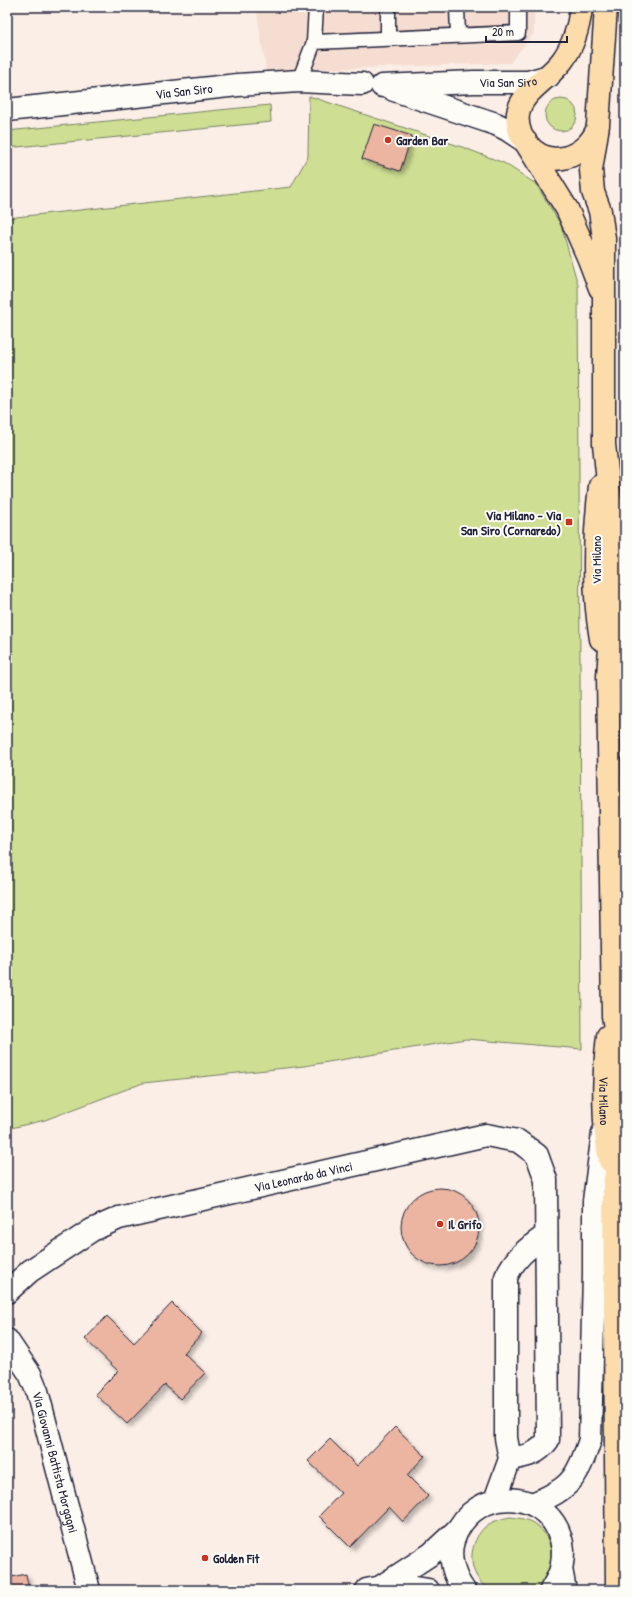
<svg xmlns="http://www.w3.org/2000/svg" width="632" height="1597" font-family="'Patrick Hand',sans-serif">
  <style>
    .built { fill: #f6ddd1 }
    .green { fill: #cede92; stroke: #788066 }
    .building { fill: #ecb5a1; stroke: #22223b; filter: url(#shadow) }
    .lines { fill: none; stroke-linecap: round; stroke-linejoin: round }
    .service-casing { stroke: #22223b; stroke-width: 17 }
    .minor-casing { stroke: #22223b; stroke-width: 25 }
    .tertiary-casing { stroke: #22223b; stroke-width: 25 }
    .primary-casing { stroke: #22223b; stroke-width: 25 }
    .service { stroke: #fdfcf7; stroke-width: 14 }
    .minor { stroke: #fdfcf7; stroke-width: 22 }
    .tertiary { stroke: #fdfcf7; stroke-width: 22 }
    .primary { stroke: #fddcac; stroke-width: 22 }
    .poi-dot { fill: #c8321e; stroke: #fdfcf7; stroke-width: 1.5 }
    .labels { text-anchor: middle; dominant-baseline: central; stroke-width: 4; stroke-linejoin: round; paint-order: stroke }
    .street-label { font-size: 13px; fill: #22223b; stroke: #fdfcf7 }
    .poi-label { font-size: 13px; font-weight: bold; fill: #22223b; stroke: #fdfcf7; text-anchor: start }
  </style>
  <defs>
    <filter id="shadow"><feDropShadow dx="3.5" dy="3.5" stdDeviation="2" flood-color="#0004"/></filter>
  </defs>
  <rect width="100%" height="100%" fill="#faeee6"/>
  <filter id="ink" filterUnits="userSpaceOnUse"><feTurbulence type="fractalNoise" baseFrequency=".025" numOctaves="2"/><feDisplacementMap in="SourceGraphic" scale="8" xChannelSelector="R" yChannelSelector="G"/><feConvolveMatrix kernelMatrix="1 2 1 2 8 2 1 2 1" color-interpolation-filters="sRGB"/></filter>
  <g filter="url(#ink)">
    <polygon class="built" points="256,7 534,7 534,33 510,63 266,71"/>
    <g class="green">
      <polygon points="309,96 462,147 504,163 536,184 561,225 578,285 582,1049 466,1039 304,1066 143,1083 45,1120 7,1129 7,218 291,187 308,156"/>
      <circle cx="561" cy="115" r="16"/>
      <polygon points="270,105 271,122 7,148 7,131"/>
      <path d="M510 1517C519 1518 528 1519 536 1525 551 1536 556 1560 546 1577 543 1581 539 1588 534 1590 528 1592 513 1590 506 1590 491 1590 484 1590 476 1575 468 1560 472 1539 485 1527 492 1521 501 1519 510 1517Z"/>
    </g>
    <g class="building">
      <polygon points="374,124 412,136 400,171 362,159"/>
      <circle cx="440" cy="1227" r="39"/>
      <polygon points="172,1303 202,1333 184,1353 205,1373 180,1399 165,1385 127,1424 95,1394 118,1371 85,1339 107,1316 134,1343"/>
      <polygon points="395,1427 425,1456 407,1475 428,1496 403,1522 389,1507 350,1547 319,1516 341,1493 308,1461 330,1439 357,1466"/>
      <polygon points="26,1574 29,1590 7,1590 7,1578"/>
    </g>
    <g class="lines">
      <g class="service-casing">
        <g id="service">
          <polyline points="388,7 388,38"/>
          <polyline points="457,7 458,35"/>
          <polyline points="314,42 316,7"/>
          <polyline points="299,81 314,42 518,33 518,7"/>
          <polyline points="564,1563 569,1590"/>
        </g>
      </g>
      <g class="minor-casing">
        <g id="minor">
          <path id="s1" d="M382 86 474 82H528L549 76"/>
          <polyline points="394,90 496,124 508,130 526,142"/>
          <path id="s2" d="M7 110 238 85 299 81 362 84"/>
          <path id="s3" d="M7 1292 30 1271 92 1230 119 1218 486 1135 518 1141 537 1155 546 1180 548 1440C537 1455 527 1456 510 1459"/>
          <path id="s4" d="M7 1340 30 1374 37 1391 89 1590"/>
          <path d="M495 1500 510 1459 506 1438V1277C515 1257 528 1248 546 1235"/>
        </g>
      </g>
      <g class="tertiary-casing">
        <g id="tertiary">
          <path d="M532 1504C570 1489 577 1479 590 1440L594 1274V1201L603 1133"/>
          <polyline points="382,1586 431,1554 457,1530"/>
          <path d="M367 1590C387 1585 407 1586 428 1590"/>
          <path d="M464 1590C454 1577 448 1557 453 1541 473 1480 557 1488 563 1550 563 1559 562 1569 558 1577 556 1582 553 1586 551 1590"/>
        </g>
      </g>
      <g class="primary-casing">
        <g id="primary">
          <path d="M581 7C579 26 574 45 562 61 543 86 506 97 521 135L567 209 589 259 600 288"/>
          <path d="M606 7 598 125 591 170 593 192 600 211 604 238V444L611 510 615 577 608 676 613 1016C620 1052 624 1089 621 1126 620 1146 617 1166 614 1186L617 1590"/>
          <path d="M528 145C549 170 585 158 597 130"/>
          <path d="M600 486C594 537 592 589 601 639"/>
          <path id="s5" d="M608 1036C603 1078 602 1120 610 1161"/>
        </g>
      </g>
      <use href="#service" class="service"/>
      <use href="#minor" class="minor"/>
      <use href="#tertiary" class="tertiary"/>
      <use href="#primary" class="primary"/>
    </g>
  </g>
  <g class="poi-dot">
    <circle cx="388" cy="140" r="4"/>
    <rect x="565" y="518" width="8" height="8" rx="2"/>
    <circle cx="440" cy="1224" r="4"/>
    <circle cx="205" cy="1558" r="4"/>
  </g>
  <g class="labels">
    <g class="street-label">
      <text stroke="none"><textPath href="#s1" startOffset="126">Via San Siro</textPath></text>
      <text stroke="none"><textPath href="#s2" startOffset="178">Via San Siro</textPath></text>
      <text transform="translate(596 560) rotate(-90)">Via Milano</text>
      <text stroke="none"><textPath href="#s5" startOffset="65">Via Milano</textPath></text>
      <text stroke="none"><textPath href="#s3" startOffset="324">Via Leonardo da Vinci</textPath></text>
      <text stroke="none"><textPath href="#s4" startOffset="133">Via Giovanni Battista Morgagni</textPath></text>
    </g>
    <g class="poi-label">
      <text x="396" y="140">Garden Bar</text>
      <text x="561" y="515" text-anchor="end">Via Milano - Via<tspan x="561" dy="15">San Siro (Cornaredo)</tspan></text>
      <text x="448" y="1224">Il Grifo</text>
      <text x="213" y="1558">Golden Fit</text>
    </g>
  </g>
  <rect width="632" height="1597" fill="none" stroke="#fdfcf7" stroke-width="24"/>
  <rect x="12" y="12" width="608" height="1573" fill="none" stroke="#22223b" stroke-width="1.5" filter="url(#ink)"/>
  <path d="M486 36v6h81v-6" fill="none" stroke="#22223b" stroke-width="2"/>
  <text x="492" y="36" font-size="12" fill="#22223b" stroke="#fdfcf7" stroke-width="3" paint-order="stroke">20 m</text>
</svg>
